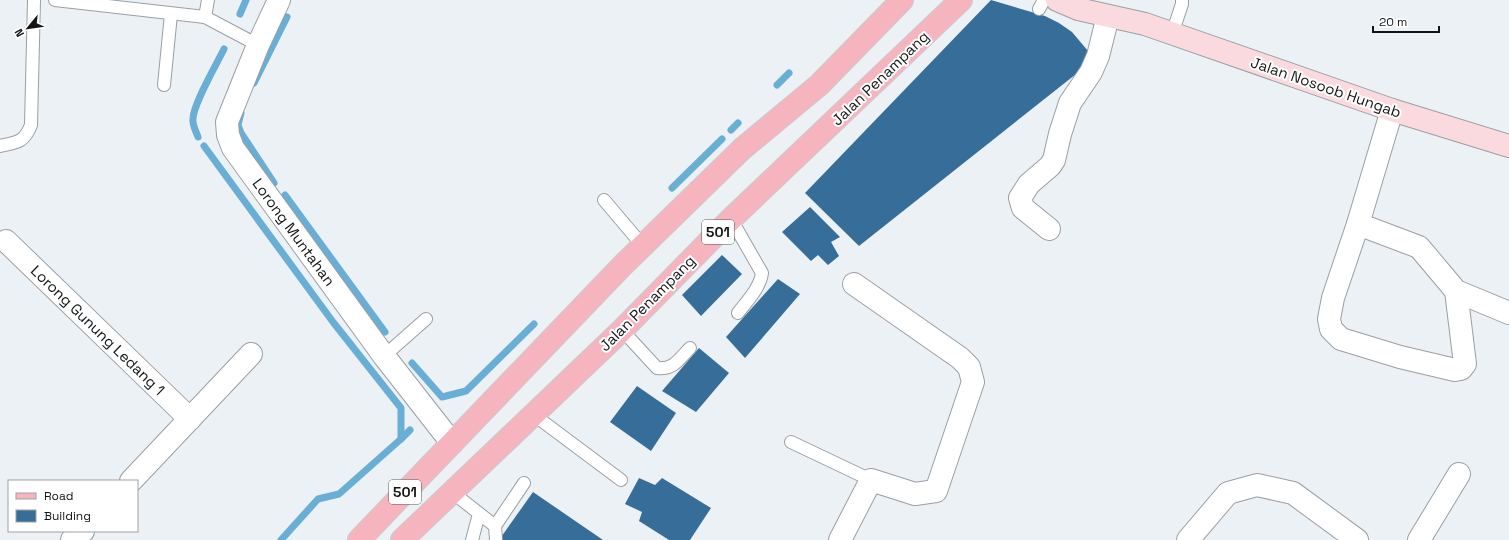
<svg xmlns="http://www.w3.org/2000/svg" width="1509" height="540" font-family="'Space Grotesk',sans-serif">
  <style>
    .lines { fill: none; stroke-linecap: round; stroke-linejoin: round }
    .stream { stroke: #68aed5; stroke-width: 7 }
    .building { fill: #376e99 }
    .lane-casing { stroke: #9b9fa3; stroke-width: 14 }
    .street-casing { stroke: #9b9fa3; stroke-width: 24 }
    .secondary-casing { stroke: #9b9fa3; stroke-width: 24 }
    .primary-casing { stroke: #cbcbcc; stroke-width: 24 }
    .lane { stroke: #fff; stroke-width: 12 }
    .street { stroke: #fff; stroke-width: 22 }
    .secondary { stroke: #fadadf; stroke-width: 22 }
    .primary { stroke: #f6b4bf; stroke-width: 22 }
    .labels { text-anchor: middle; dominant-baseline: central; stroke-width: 4; stroke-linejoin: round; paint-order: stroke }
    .shield { fill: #fff; stroke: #5a5a5b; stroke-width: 1 }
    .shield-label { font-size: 14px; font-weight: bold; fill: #131415 }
    .street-label { font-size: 15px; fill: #131415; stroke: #fff }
  </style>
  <rect width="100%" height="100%" fill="#ecf1f5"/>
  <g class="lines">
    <g class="stream">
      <polyline points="240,14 246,0"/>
      <polyline points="254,83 287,17"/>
      <polyline points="777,85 789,73"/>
      <polyline points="241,113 238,125 241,133 274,183"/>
      <polyline points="731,130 738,123"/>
      <path d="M198 137C196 131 192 125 193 118 194 103 216 65 224 49"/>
      <polyline points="204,146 333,322 401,408 401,439 339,494 318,499 281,540"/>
      <polyline points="672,188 722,139"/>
      <polyline points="285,195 385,332"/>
      <polyline points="412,363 442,397 466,391 534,324"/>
      <polyline points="401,439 410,430"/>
    </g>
  </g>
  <g class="building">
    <polygon points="991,0 1045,16 1059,23 1072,32 1088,51 1090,63 859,246 805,193"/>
    <polygon points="810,207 840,237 831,242 839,256 828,265 818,255 811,261 782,232"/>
    <polygon points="722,255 742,274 701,316 682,295"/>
    <polygon points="778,279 800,294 745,358 726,337"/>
    <polygon points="699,348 729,373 696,412 662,391"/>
    <polygon points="637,386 676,413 651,451 610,422"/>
    <polygon points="639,478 655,485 662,478 711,508 690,540 669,540 639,521 642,512 625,504"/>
    <polygon points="533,492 603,540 499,540"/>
  </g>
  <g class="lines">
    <g class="lane-casing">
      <g id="lane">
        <polyline points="55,0 205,17 258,45"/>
        <polyline points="1039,9 1044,0"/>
        <polyline points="205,17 208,0"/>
        <polyline points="1172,34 1182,4 1182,0"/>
        <polyline points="164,85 171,14"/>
        <path d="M0 146C17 142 24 143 31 125L34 0"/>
        <polyline points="604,200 643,246"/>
        <path d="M731 219 762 273C760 288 747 301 738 313"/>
        <path d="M622 330 657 368C674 370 679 359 690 348"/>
        <polyline points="384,356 426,319"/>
        <polyline points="534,415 621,480"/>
        <polyline points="791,442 871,480"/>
        <polyline points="452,492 495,526 496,540"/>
        <polyline points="495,526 524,483"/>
        <polyline points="472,540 479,514"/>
      </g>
    </g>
    <g class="street-casing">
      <g id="street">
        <polyline points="279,0 258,45 227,122 228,135 233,148 384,356 452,443"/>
        <polyline points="1392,110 1358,224 1333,298 1329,319 1331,329 1341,339 1400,357 1455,370 1461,369 1465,364 1456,291"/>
        <polyline points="1358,224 1419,247 1456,291 1509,313"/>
        <polyline points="1049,229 1023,208 1020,198 1029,184 1050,166 1054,160 1060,134 1070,103 1091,72 1098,56 1108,16"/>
        <polyline points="6,241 190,419"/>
        <polyline points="131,481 251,354"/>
        <polyline points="72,540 83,531"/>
        <polyline points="840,540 871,480 915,494 936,491 973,382 969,367 960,358 854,284"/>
        <polyline points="1188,540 1228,493 1257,485 1293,493 1357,540"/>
        <polyline points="1419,540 1459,474"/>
      </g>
    </g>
    <g class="secondary-casing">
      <polyline id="secondary" points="1057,0 1078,9 1145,24 1392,110 1509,146"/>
    </g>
    <g class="primary-casing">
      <g id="primary">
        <polyline points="359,540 622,266 742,149 819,85 902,0"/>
        <polyline points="402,540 622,330 731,219 961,0"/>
      </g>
    </g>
    <use href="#lane" class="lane"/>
    <use href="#street" class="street"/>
    <use href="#secondary" class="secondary"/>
    <use href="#primary" class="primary"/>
  </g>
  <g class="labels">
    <g class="shield">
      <rect x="702" y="220" width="32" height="24" rx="3"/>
      <rect x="389" y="480" width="32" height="24" rx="3"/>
    </g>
    <g class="shield-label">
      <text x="718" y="232">501</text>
      <text x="405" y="492">501</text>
    </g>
    <g class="street-label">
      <text transform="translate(880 78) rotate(-44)">Jalan Penampang</text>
      <text transform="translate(1326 87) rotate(19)">Jalan Nosoob Hungab</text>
      <text transform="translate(294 232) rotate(54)">Lorong Muntahan</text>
      <text transform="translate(647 303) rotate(-45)">Jalan Penampang</text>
      <text transform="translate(98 330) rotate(44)">Lorong Gunung Ledang 1</text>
    </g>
  </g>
  <rect x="8" y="480" width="130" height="52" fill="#ffffff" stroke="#a1a1a1"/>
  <rect x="16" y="493" width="20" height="6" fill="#f6b4bf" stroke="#a1a1a1"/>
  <text x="44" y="500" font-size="12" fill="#131415">Road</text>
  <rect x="16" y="510" width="20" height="12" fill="#376e99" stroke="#a1a1a1"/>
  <text x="44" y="520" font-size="12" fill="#131415">Building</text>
  <g transform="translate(28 28) rotate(241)" stroke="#ffffff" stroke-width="3" paint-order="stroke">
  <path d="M0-3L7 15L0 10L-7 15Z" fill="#131415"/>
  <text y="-6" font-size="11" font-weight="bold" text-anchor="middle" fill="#131415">N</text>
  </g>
  <path d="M1373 26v6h66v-6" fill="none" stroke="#131415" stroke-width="2"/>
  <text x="1379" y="26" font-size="12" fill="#131415" stroke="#ffffff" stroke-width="3" paint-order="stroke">20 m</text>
</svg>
